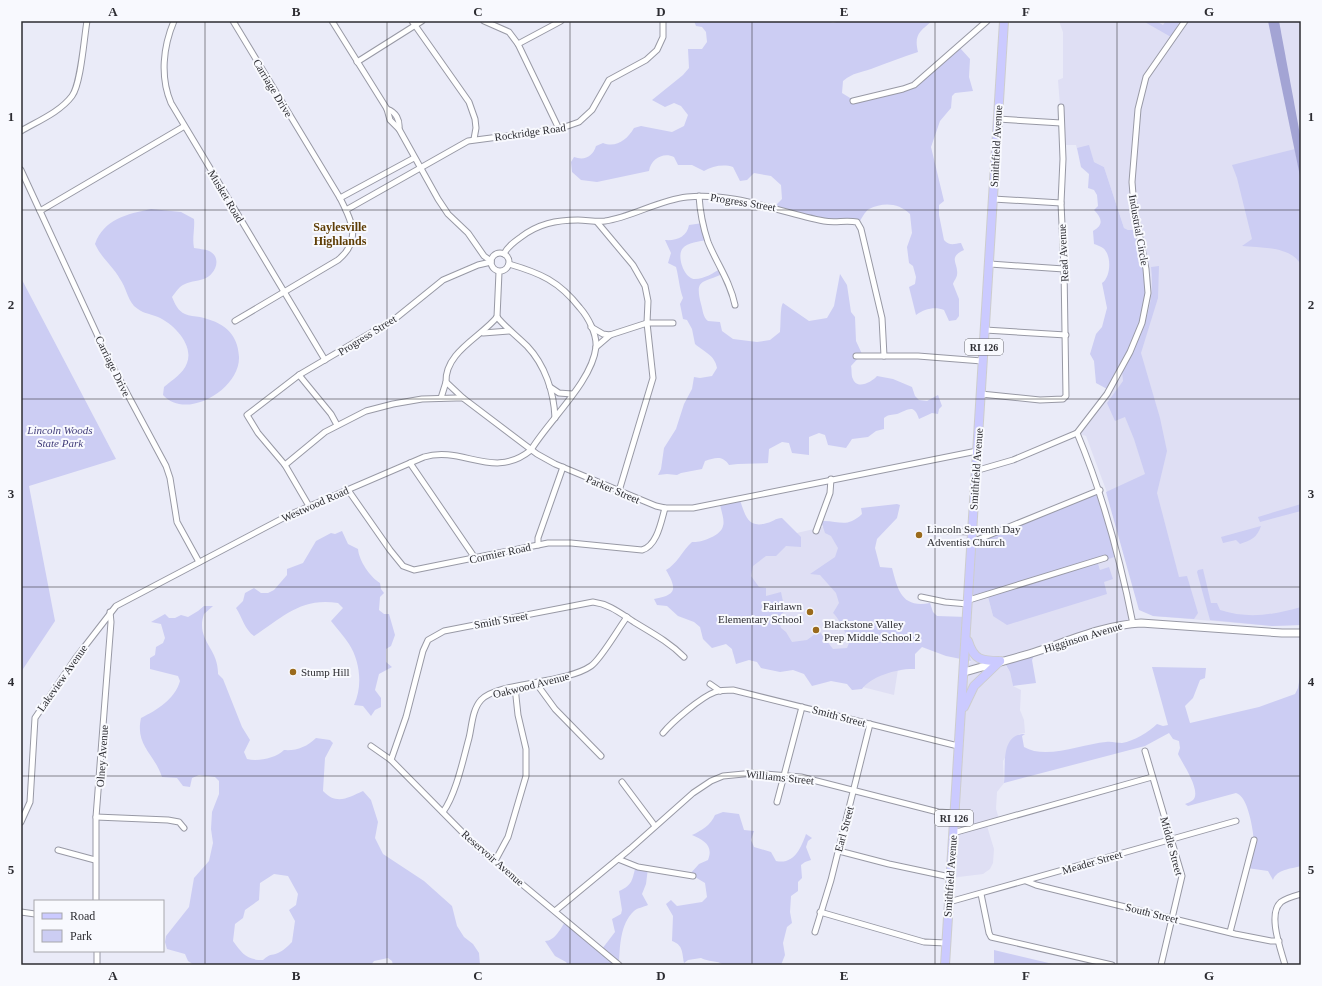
<svg xmlns="http://www.w3.org/2000/svg" width="1322" height="986" font-family="'Times New Roman',serif">
  <style>
    .built { fill: #dfdff4 }
    .green { fill: #cccdf3; fill-rule: evenodd }
    .water { fill: #a3a4d4 }
    .lines { fill: none; stroke-linecap: round; stroke-linejoin: round }
    .street-casing { stroke: #9899a5; stroke-width: 7 }
    .secondary-casing { stroke: #9899a5; stroke-width: 9 }
    .primary-casing { stroke: #cdcdce; stroke-width: 10 }
    .street { stroke: #fff; stroke-width: 5 }
    .secondary { stroke: #fff; stroke-width: 7 }
    .primary { stroke: #cbcaff; stroke-width: 8 }
    .grid { fill: none; stroke: #2d2d32; stroke-width: 1; stroke-opacity: 0.55 }
    .poi-dot { fill: #9a6a1c; stroke: #f8f9fe; stroke-width: 1.5 }
    .labels { text-anchor: middle; dominant-baseline: central; stroke-width: 4; stroke-linejoin: round; paint-order: stroke }
    .shield { fill: #f8f9fe; stroke: #6a6a6f; stroke-width: 1 }
    .shield-label { font-size: 10px; font-weight: bold; fill: #2d2d32 }
    .street-label { font-size: 11px; fill: #2d2d32; stroke: #f8f9fe }
    .park-label { font-size: 11px; font-style: italic; fill: #413d7a; stroke: #f8f9fe }
    .poi-label { font-size: 11px; fill: #2d2d32; stroke: #f8f9fe; text-anchor: start }
    .neighbourhood-label { font-size: 12px; font-weight: bold; fill: #5f3e06; stroke: #f8f9fe }
    .neatline { fill: none; stroke: #2d2d32; stroke-width: 1.5 }
    .grid-label { font-size: 13px; text-anchor: middle; font-weight: bold; fill: #2d2d32 }
  </style>
  <rect width="100%" height="100%" fill="#eaebf8"/>
  <g class="built">
    <polygon points="1059,21 1301,21 1301,625 1272,626 1153,616 1086,436 1077,433 1109,393 1128,230 1124,228 1104,167 1094,162 1077,149 1081,167 1076,145 1063,145 1058,80 1063,78 1063,32"/>
    <polygon points="835,524 908,605 894,695 733,654 712,553"/>
    <polygon points="1117,556 1133,624 1002,660 1010,672 1013,686 1021,690 1020,710 1024,720 1025,733 1019,734 1003,761 1004,783 997,792 996,809 1000,822 987,826 994,849 993,863 990,869 983,874 950,878 964,671 971,661 969,652 969,603 988,597 993,616 1105,589 1098,562"/>
  </g>
  <g class="green">
    <path d="M694 21H826L833 23 840 21H932C919 32 914 35 918 52 902 57 887 63 871 69 860 73 854 72 843 81L842 93 855 101 918 85 960 48 970 59 969 77 973 91 955 93 952 96 951 108 940 121 931 147 944 201 939 205V215L944 240C949 246 954 244 961 243L964 250C947 258 959 263 957 275 957 277 954 281 953 284L959 299V316L956 320 949 321 944 310C935 306 924 309 916 315L909 287 915 284 916 277 913 266 909 263 907 247 912 233 910 214C899 203 883 202 869 209 865 211 861 220 858 224H828L773 208 782 199 781 185 771 176 754 173 747 180 740 181 733 167C724 164 712 166 704 171L692 165H678L674 157C663 152 651 159 649 171L597 182 581 180 572 172 571 162 574 157C585 161 593 156 596 146L603 143C616 148 627 140 634 128L641 126 672 132 684 126 688 115 681 106 674 103 665 107 652 100 683 75 689 68 688 49H702L707 42 706 32 702 27 696 26Z"/>
    <polygon points="1143,21 1156,21 1163,25 1166,21 1180,21 1171,37"/>
    <path d="M1089 145 1094 162 1104 167 1124 228 1128 230H1138L1148 294 1133 349C1147 323 1155 297 1151 267L1159 266 1158 298 1141 353 1160 418 1167 451 1157 493 1179 577 1187 576 1198 613 1194 619 1153 616 1139 610 1106 492 1145 474 1134 439 1125 417 1115 421 1107 403 1123 381 1122 371 1109 390 1096 383 1094 361 1090 354 1096 334 1102 327 1107 308 1102 283C1111 277 1112 255 1103 248 1100 246 1097 245 1094 244L1093 231C1104 225 1102 218 1094 210L1098 206 1097 195 1094 190 1088 188 1089 174 1081 167 1077 148Z"/>
    <path d="M1295 149 1301 181V265C1291 246 1261 248 1242 246L1252 239 1237 178 1232 165Z"/>
    <path d="M151 209 181 212 194 219C195 229 192 238 194 248 198 249 205 249 209 251 222 257 216 273 206 278 200 281 191 281 185 284 179 286 176 292 172 297 175 304 178 311 185 314 189 316 195 316 200 317 222 322 238 332 239 357 240 389 186 421 163 395L164 387C172 380 183 374 187 363 194 345 174 324 158 317 148 313 143 314 134 306 127 298 126 287 120 279 113 266 102 259 95 244 104 219 127 214 151 209Z"/>
    <path d="M703 223 707 240C700 241 687 243 683 248 676 255 684 279 695 279 704 279 714 273 721 268L724 273C704 284 694 277 701 304 703 311 703 317 708 321L720 322 722 331 733 339 757 342 770 340 780 332C781 324 780 307 783 303L809 321 827 318 834 306 840 274 847 285 851 312 855 317 856 341 862 354 851 366C852 370 851 376 853 379 857 390 872 382 877 376L893 379 912 387 915 396 919 400 927 401 938 395 942 406 939 409 938 414 932 413 919 419C914 403 908 410 897 414 892 415 889 414 884 418V429L876 431 868 437 852 439 846 448 828 445 825 435 819 433 809 437V455L792 453 789 443 782 442 769 449 768 463C754 464 742 463 729 465 722 455 715 458 705 461L702 469 681 473 677 475 667 474 658 475 661 469 664 448 676 429 684 404 692 389 694 377 700 378 712 376 717 368C715 355 704 352 695 344L692 329 687 320 683 319 680 304 683 298C679 287 679 278 676 267L668 263 671 253 665 240C676 241 687 237 689 225Z"/>
    <polygon points="21,278 116,459 29,486 55,621 21,672"/>
    <polygon points="1100,490 1117,556 1098,563 1100,570 1109,567 1113,579 1104,582 1107,594 1007,625 993,616 988,597 969,602 972,542"/>
    <path d="M740 500C745 515 748 529 767 523 773 522 775 518 782 518L801 537V547L786 546 776 556H766L753 566 751 576 759 587 766 588V596L781 592 785 611 778 617 781 628 786 632 792 642 807 640 819 631 833 649 847 648 849 643C847 635 839 618 833 613L839 603 836 593 820 575 810 574 835 557 838 548 831 536 825 533 821 521C839 520 846 529 862 514L861 508 897 504 900 505 897 518 877 539 875 548 880 567 892 568C898 591 902 608 930 603L933 612 937 616 967 617 969 652 971 661 946 656 922 647 915 654V669C899 668 871 676 862 689L852 690 847 684 831 681 812 686 804 674 793 670 780 672 761 668 757 662 749 660 736 664 732 649 726 644 712 648 703 639 700 627 694 622 678 616 667 606 657 605 654 599C677 595 677 589 666 570 677 564 682 551 692 542 700 543 721 536 723 526 725 520 721 511 720 504Z"/>
    <polygon points="1301,504 1301,511 1260,522 1258,517"/>
    <path d="M1261 526C1257 538 1251 540 1240 544L1236 540 1223 543 1221 537Z"/>
    <path d="M342 531 348 544 358 549C359 561 370 577 380 583L381 589 384 593 380 597 379 610 384 614H389L395 635 391 646 386 649V662L392 667 379 674 375 690 381 698V707L375 710 371 716 363 706 354 705C363 686 360 661 349 644 344 636 337 629 331 621L343 608 338 603C301 597 283 617 254 636 245 630 242 617 236 608L243 601 245 593 254 588 261 593H268L274 590 287 575V569L303 563 316 541 331 533 335 534Z"/>
    <path d="M1203 569 1211 603H1217L1220 610C1248 619 1273 615 1301 607V625L1272 626 1210 620 1197 572 1198 570Z"/>
    <path d="M204 606H213L204 614C195 640 219 648 218 674L223 679 242 727 250 740 244 752 247 759C258 762 276 758 284 750 296 751 307 747 316 738L330 740 333 743 325 758 323 791C337 806 349 797 363 791L371 800 378 822 375 838 383 854 424 881 452 906 457 926 464 937 473 944 479 953 480 965H393L392 961 388 958 374 961 371 965H194L188 961 185 954 167 949 165 942 166 936 189 907 194 878 209 861 213 843 211 829 212 812 219 794V781L215 777 199 775 192 778 190 787 183 786 177 778 162 777C154 753 135 746 141 718 157 710 175 699 180 681L178 676 150 669V658L155 655 156 647 163 643 165 638 161 624 151 622 165 614 169 618H175L181 615 188 617 198 611ZM274 874 288 876 298 894 296 905 289 910 295 921 292 942C288 946 283 951 278 953 270 956 271 953 263 960 246 960 242 953 233 941L235 924 243 918 245 910 259 900 260 883Z"/>
    <polygon points="1036,651 1032,660 1036,683 1013,686 1010,672 1003,660"/>
    <path d="M1152 667 1206 668 1205 678 1200 680 1193 698 1185 706 1190 723 1259 707 1295 694 1298 688 1301 670V866C1291 869 1277 869 1273 880L1268 871 1247 868C1249 860 1254 849 1254 841 1253 829 1248 796 1236 793L1188 806 1185 804C1187 803 1191 802 1193 800 1202 791 1182 763 1178 754L1180 748 1179 741 1173 739 1169 733 1145 746 1004 783C1006 766 1000 734 1025 734L1022 736 1024 747C1046 760 1082 744 1106 742 1111 741 1117 743 1122 743 1134 741 1149 732 1157 724L1163 726 1168 725Z"/>
    <path d="M723 812 739 814 744 830 754 831 751 840 754 847 771 852 776 861C794 865 801 848 806 834L812 838 808 841 806 847 811 860 805 862 801 865 802 878 798 882V891L791 896 790 912 792 923 787 927 783 943 785 955 781 965H724C717 960 708 962 701 958L688 960 684 963C682 952 683 945 672 941L673 916 666 904 671 900 677 906 702 902 707 897 705 883 690 874 699 864 708 860C714 845 703 840 692 835 701 831 711 825 715 815Z"/>
    <path d="M636 865 648 868 646 884 642 894 648 905C644 907 637 908 634 911 620 924 620 946 619 964L620 965H568L566 962 555 956 545 941C555 941 561 928 566 920L602 949 615 932 612 919 621 914 622 910 619 891C633 885 632 880 636 865Z"/>
    <polygon points="994,950 1057,965 994,965"/>
  </g>
  <polygon class="water" points="1268,21 1279,21 1301,140 1301,181"/>
  <g class="lines">
    <g class="street-casing">
      <g id="street">
        <path d="M174 21C163 47 160 77 171 103L325 360"/>
        <path d="M233 21 340 198C352 222 362 240 338 260L235 321"/>
        <polyline points="332,21 387,109 390,120 399,129"/>
        <polyline points="412,21 469,102 475,119 476,128 474,139"/>
        <polyline points="484,21 509,32 518,44 559,129"/>
        <polyline points="518,44 561,21"/>
        <polyline points="357,62 422,21"/>
        <polyline points="853,101 903,89 914,85 987,21"/>
        <path d="M387 109C396 112 400 120 399 129L438 199 448 214 468 233 484 256 491 261"/>
        <polyline points="998,119 1061,123"/>
        <path d="M21 131C38 121 60 112 72 96 81 84 84 38 87 21"/>
        <polyline points="21,170 108,358 166,466 170,478 177,522 199,562"/>
        <path d="M699 196C700 212 703 227 708 242 717 264 730 281 735 305"/>
        <polyline points="340,198 414,158"/>
        <polyline points="993,199 1061,203"/>
        <polyline points="346,210 468,141 559,129 579,122 592,110 609,80 646,60 657,50 663,37 663,21"/>
        <polyline points="40,211 183,127"/>
        <polyline points="597,222 633,265 645,286 648,301 647,323 653,378 619,491"/>
        <circle cx="500" cy="262" r="9"/>
        <path d="M504 254C507 247 514 242 521 237 538 224 556 220 578 220 587 220 596 222 605 221 633 217 658 200 687 197 734 192 778 212 824 221 835 223 846 220 857 222L861 229 882 318 884 356"/>
        <polyline points="990,264 1064,269"/>
        <path d="M497 317C506 328 517 336 527 346 545 365 554 392 555 418"/>
        <polyline points="497,317 499,272"/>
        <polyline points="591,327 603,334 610,335 647,323 673,323"/>
        <polyline points="985,330 1066,335"/>
        <polyline points="483,333 509,331"/>
        <polyline points="596,347 610,335"/>
        <polyline points="856,356 918,356 982,361"/>
        <polyline points="299,375 331,414 337,425"/>
        <polyline points="550,387 559,393 572,394"/>
        <polyline points="981,394 1040,400 1063,399 1066,396 1064,269 1061,203 1063,159 1061,107"/>
        <polyline points="441,398 446,382"/>
        <path d="M463 398 446 382C445 352 481 337 497 317"/>
        <path d="M1077 433C1103 495 1120 558 1133 624"/>
        <polyline points="410,463 475,558"/>
        <polyline points="285,465 325,432 366,411 393,404 422,399 456,398 463,398 537,454 555,464 656,506 665,508 693,508 977,451"/>
        <polyline points="975,471 1013,460 1077,433 1107,394 1130,352 1142,323 1148,293 1146,269 1134,207 1132,182 1138,109 1146,77 1185,21"/>
        <path d="M348 490 390 550 403 566 414 570 548 543H571L642 550C657 546 661 522 665 508"/>
        <polyline points="309,506 285,465 258,433 247,415 299,375 396,318 443,280 478,265 491,262"/>
        <polyline points="816,531 830,493 831,479"/>
        <polyline points="937,531 972,532"/>
        <polyline points="972,542 1100,490"/>
        <polyline points="538,545 538,538 563,467"/>
        <polyline points="921,597 945,602 968,604"/>
        <polyline points="969,600 1105,558"/>
        <polyline points="536,683 555,709 601,756"/>
        <polyline points="710,684 720,691"/>
        <path d="M663 733C672 722 701 697 715 692 721 690 727 690 733 690L958 746"/>
        <polyline points="371,746 391,760 475,845 619,965"/>
        <polyline points="1145,751 1182,876 1161,965"/>
        <path d="M391 760 406 717 423 651 428 640 444 631 593 602C609 604 620 613 634 622 652 633 669 642 684 657"/>
        <polyline points="622,782 655,826"/>
        <polyline points="777,802 802,707"/>
        <path d="M443 812C456 794 463 760 469 738 472 726 472 710 481 700 497 682 565 684 591 666 601 659 618 629 627 617"/>
        <polyline points="96,817 168,820 179,822 184,828"/>
        <path d="M21 822 30 802 35 718 75 659 116 606 289 515 424 457C463 445 493 481 531 450 549 420 592 382 596 347 597 334 588 317 580 308 559 281 540 273 509 264"/>
        <polyline points="953,833 1152,777"/>
        <polyline points="58,850 95,860"/>
        <polyline points="839,851 889,864 950,877"/>
        <polyline points="618,859 638,867 693,876"/>
        <polyline points="495,861 508,837 526,776 526,749 518,715 515,687"/>
        <polyline points="1026,881 1036,885 1235,934 1271,941 1279,941"/>
        <polyline points="981,894 989,933 991,937 1112,965"/>
        <polyline points="96,901 96,817 111,622 110,612"/>
        <polyline points="949,902 1236,821"/>
        <polyline points="555,911 630,849 693,793 711,781 723,776 754,773 801,777 938,812 954,813"/>
        <polyline points="21,912 35,914"/>
        <polyline points="820,912 924,942 946,943"/>
        <polyline points="815,932 831,880 870,724"/>
        <polyline points="1230,932 1254,840"/>
        <polyline points="97,951 97,965"/>
        <path d="M1285 965C1281 950 1267 914 1281 902 1286 898 1294 896 1301 894"/>
      </g>
    </g>
    <g class="secondary-casing">
      <path id="secondary" d="M964 672C988 665 1014 659 1038 651 1071 640 1105 625 1141 623L1282 633H1301"/>
    </g>
    <g class="primary-casing">
      <g id="primary">
        <path d="M968 641C974 660 981 661 1000 661"/>
        <polyline points="964,707 974,686 1000,661"/>
        <polyline points="945,965 1004,21"/>
      </g>
    </g>
    <use href="#street" class="street"/>
    <use href="#secondary" class="secondary"/>
    <use href="#primary" class="primary"/>
  </g>
  <path class="grid" d="M205 21V965M387 21V965M570 21V965M752 21V965M935 21V965M1117 21V965M21 210H1301M21 399H1301M21 587H1301M21 776H1301"/>
  <g class="poi-dot">
    <circle cx="919" cy="535" r="4"/>
    <circle cx="810" cy="612" r="4"/>
    <circle cx="816" cy="630" r="4"/>
    <circle cx="293" cy="672" r="4"/>
  </g>
  <g class="labels">
    <g class="shield">
      <rect x="965" y="339" width="38" height="16" rx="3"/>
      <rect x="935" y="810" width="38" height="16" rx="3"/>
    </g>
    <g class="shield-label">
      <text x="984" y="347">RI 126</text>
      <text x="954" y="818">RI 126</text>
    </g>
    <g class="street-label">
      <text transform="translate(273 88) rotate(59)">Carriage Drive</text>
      <text transform="translate(530 132) rotate(-8)">Rockridge Road</text>
      <text transform="translate(996 146) rotate(-87)">Smithfield Avenue</text>
      <text transform="translate(226 196) rotate(59)">Musket Road</text>
      <text transform="translate(743 202) rotate(9)">Progress Street</text>
      <text transform="translate(1139 230) rotate(80)">Industrial Circle</text>
      <text transform="translate(1063 253) rotate(-93)">Read Avenue</text>
      <text transform="translate(367 335) rotate(-32)">Progress Street</text>
      <text transform="translate(113 366) rotate(64)">Carriage Drive</text>
      <text transform="translate(976 469) rotate(-86)">Smithfield Avenue</text>
      <text transform="translate(613 489) rotate(23)">Parker Street</text>
      <text transform="translate(315 504) rotate(-24)">Westwood Road</text>
      <text transform="translate(500 553) rotate(-12)">Cormier Road</text>
      <text transform="translate(501 620) rotate(-10)">Smith Street</text>
      <text transform="translate(1083 637) rotate(-17)">Higginson Avenue</text>
      <text transform="translate(62 678) rotate(-55)">Lakeview Avenue</text>
      <text transform="translate(531 685) rotate(-14)">Oakwood Avenue</text>
      <text transform="translate(839 716) rotate(15)">Smith Street</text>
      <text transform="translate(102 756) rotate(-86)">Olney Avenue</text>
      <text transform="translate(780 777) rotate(6)">Williams Street</text>
      <text transform="translate(844 829) rotate(-75)">Earl Street</text>
      <text transform="translate(1172 846) rotate(75)">Middle Street</text>
      <text transform="translate(493 858) rotate(41)">Reservoir Avenue</text>
      <text transform="translate(1092 862) rotate(-16)">Meader Street</text>
      <text transform="translate(950 876) rotate(-86)">Smithfield Avenue</text>
      <text transform="translate(1152 913) rotate(14)">South Street</text>
    </g>
    <g class="park-label">
      <text x="60" y="430">Lincoln Woods<tspan x="60" dy="13">State Park</tspan></text>
    </g>
    <g class="poi-label">
      <text x="927" y="529">Lincoln Seventh Day<tspan x="927" dy="13">Adventist Church</tspan></text>
      <text x="802" y="606" text-anchor="end">Fairlawn<tspan x="802" dy="13">Elementary School</tspan></text>
      <text x="824" y="624">Blackstone Valley<tspan x="824" dy="13">Prep Middle School 2</tspan></text>
      <text x="301" y="672">Stump Hill</text>
    </g>
    <g class="neighbourhood-label">
      <text x="340" y="227">Saylesville<tspan x="340" dy="14">Highlands</tspan></text>
    </g>
  </g>
  <rect width="1322" height="986" fill="none" stroke="#f8f9fe" stroke-width="44"/>
  <rect x="34" y="900" width="130" height="52" fill="#f8f9fe" stroke="#a7a7ac"/>
  <rect x="42" y="913" width="20" height="6" fill="#cbcaff" stroke="#a7a7ac"/>
  <text x="70" y="920" font-size="12" fill="#2d2d32">Road</text>
  <rect x="42" y="930" width="20" height="12" fill="#cccdf3" stroke="#a7a7ac"/>
  <text x="70" y="940" font-size="12" fill="#2d2d32">Park</text>
  <rect x="22" y="22" width="1278" height="942" class="neatline"/>
  <g class="grid-label">
    <text x="113" y="16">A</text>
    <text x="296" y="16">B</text>
    <text x="478" y="16">C</text>
    <text x="661" y="16">D</text>
    <text x="844" y="16">E</text>
    <text x="1026" y="16">F</text>
    <text x="1209" y="16">G</text>
    <text x="11" y="121">1</text>
    <text x="1311" y="121">1</text>
    <text x="11" y="309">2</text>
    <text x="1311" y="309">2</text>
    <text x="11" y="498">3</text>
    <text x="1311" y="498">3</text>
    <text x="11" y="686">4</text>
    <text x="1311" y="686">4</text>
    <text x="11" y="874">5</text>
    <text x="1311" y="874">5</text>
    <text x="113" y="980">A</text>
    <text x="296" y="980">B</text>
    <text x="478" y="980">C</text>
    <text x="661" y="980">D</text>
    <text x="844" y="980">E</text>
    <text x="1026" y="980">F</text>
    <text x="1209" y="980">G</text>
  </g>
</svg>
